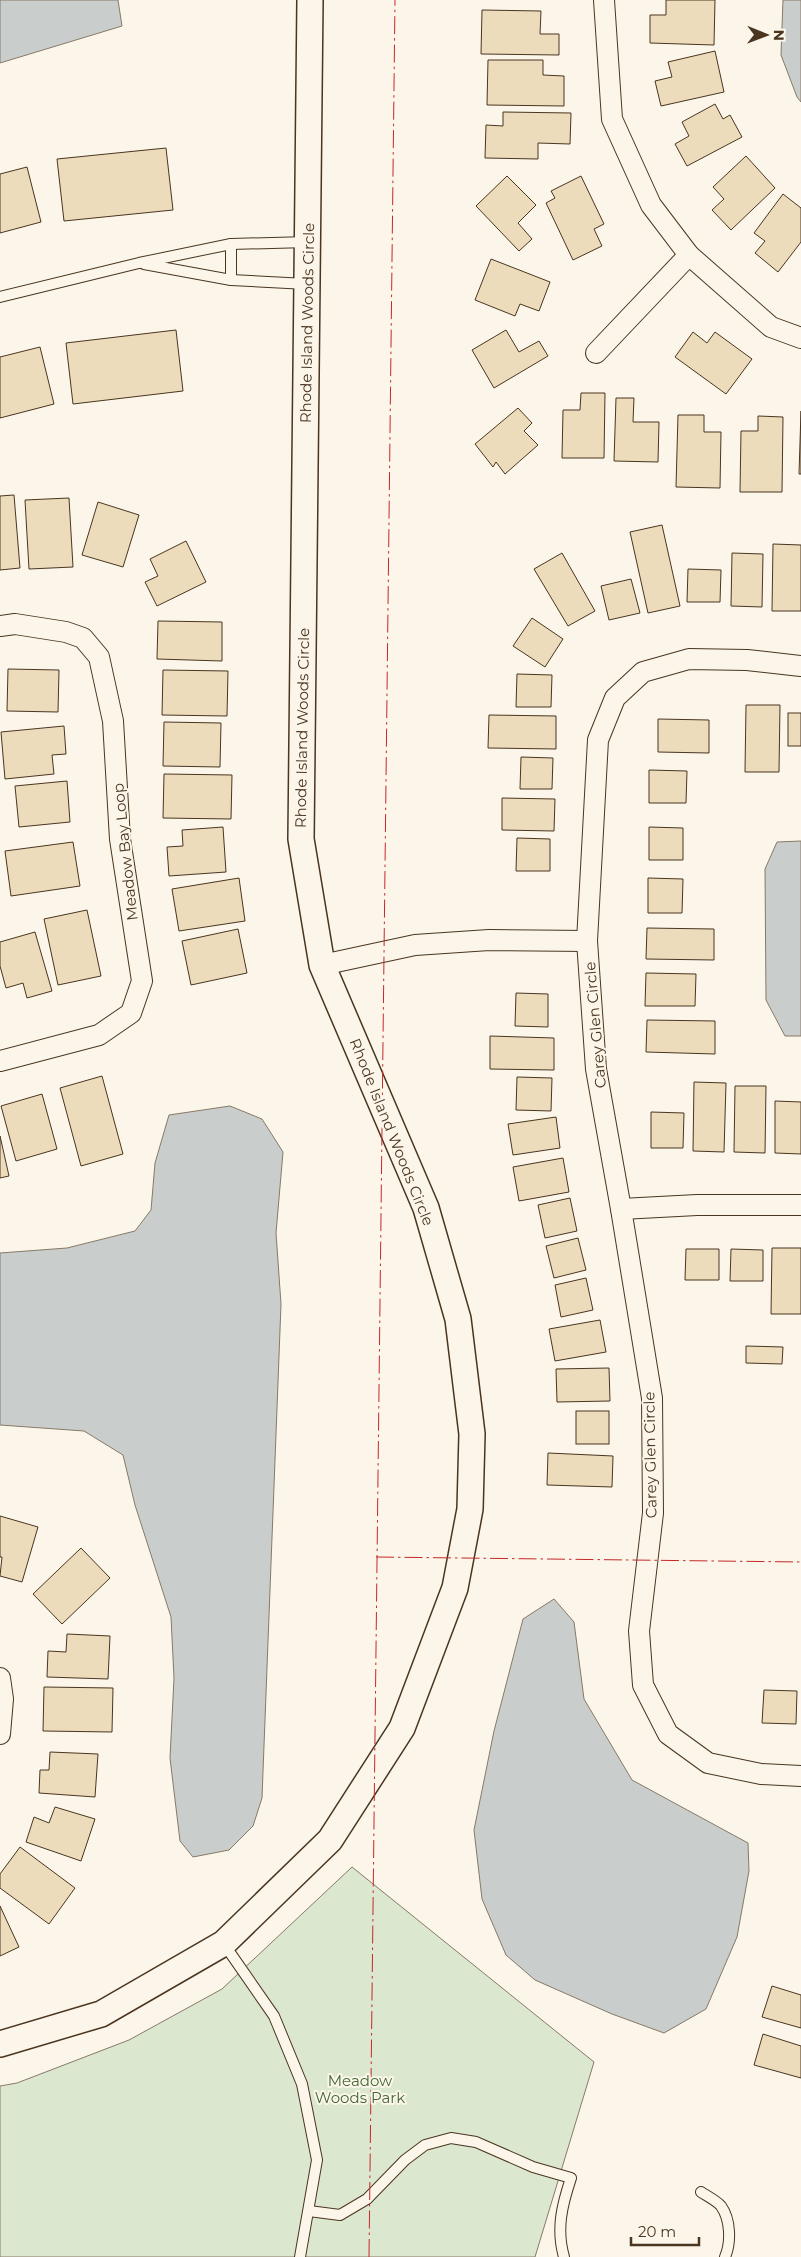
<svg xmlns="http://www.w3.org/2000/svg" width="801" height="2257" font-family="Montserrat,sans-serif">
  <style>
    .green { fill: #dce7d0; stroke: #887966 }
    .water { fill: #c9cecd; stroke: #887966 }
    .building { fill: #ecdcbc; stroke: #4a3520 }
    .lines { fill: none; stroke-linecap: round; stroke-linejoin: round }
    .service-casing { stroke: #4a3520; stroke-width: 12 }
    .minor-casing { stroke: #4a3520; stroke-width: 22 }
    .tertiary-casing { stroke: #4a3520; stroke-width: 28 }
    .service { stroke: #fbf6e9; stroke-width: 10 }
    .minor { stroke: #fbf6e9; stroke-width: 20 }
    .tertiary { stroke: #fbf6e9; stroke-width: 25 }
    .power { stroke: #c62828; stroke-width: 1; stroke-dasharray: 18 4 2.5 4; stroke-linecap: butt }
    .labels { text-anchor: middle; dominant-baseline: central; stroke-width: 4; stroke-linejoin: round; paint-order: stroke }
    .street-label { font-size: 15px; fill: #4a3520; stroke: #fbf6e9 }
    .park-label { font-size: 15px; fill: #436837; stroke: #fbf6e9 }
  </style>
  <rect width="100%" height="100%" fill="#fbf6e9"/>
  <polygon class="green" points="352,1867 594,2062 535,2257 0,2257 0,2086 17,2083 129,2040 222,1989"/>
  <g class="water">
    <polygon points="0,0 118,0 122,26 0,63"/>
    <polygon points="783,0 801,0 801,102 797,97 781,55"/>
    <polygon points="801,841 801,1036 785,1036 766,1000 765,869 777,842"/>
    <polygon points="230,1106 262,1119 283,1152 276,1233 281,1304 262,1798 253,1826 229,1850 193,1857 180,1841 170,1758 174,1678 171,1617 135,1505 123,1455 84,1431 0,1425 0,1253 67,1248 135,1231 151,1210 155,1163 169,1115"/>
    <polygon points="554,1599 574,1622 584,1699 632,1780 748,1843 749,1871 737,1937 706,2009 664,2033 612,2014 535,1980 506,1955 482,1899 474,1830 494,1731 523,1619"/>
  </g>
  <g class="building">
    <polygon points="666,0 715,0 714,45 650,43 650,15 666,15"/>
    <polygon points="482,10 541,11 540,34 559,34 559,55 481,54"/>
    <polygon points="715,51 724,92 661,106 655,81 672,77 668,62"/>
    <polygon points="488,60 543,60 543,75 564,76 564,106 487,105"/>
    <polygon points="715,104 723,119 730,115 742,137 687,166 675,144 689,136 682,122"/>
    <polygon points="503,112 571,113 570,144 538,143 538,159 485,158 486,125 503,126"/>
    <polygon points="166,148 173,210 64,221 57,159"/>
    <polygon points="746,156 775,188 731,230 712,210 724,199 713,187"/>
    <polygon points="27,167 41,222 0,233 0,174"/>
    <polygon points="507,176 536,205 518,223 532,239 519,251 476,206"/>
    <polygon points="581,176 604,224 594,229 602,246 573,260 546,203 555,198 551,191"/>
    <polygon points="783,194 801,208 801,242 778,272 755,253 765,241 754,233"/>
    <polygon points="491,259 550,282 539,311 520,304 515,316 475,300"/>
    <polygon points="176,330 183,391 73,404 66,343"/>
    <polygon points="506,330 519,352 539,341 548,356 494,388 472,350"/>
    <polygon points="693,332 707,343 715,332 752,359 726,394 675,357"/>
    <polygon points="40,347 54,404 0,418 0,357"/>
    <polygon points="581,393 605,393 604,458 562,458 563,410 580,410"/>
    <polygon points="616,398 634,398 633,422 659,422 658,462 614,461"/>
    <polygon points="518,408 532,423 524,431 538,445 505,474 496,462 493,467 475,444"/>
    <polygon points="801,411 801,474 799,474"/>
    <polygon points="678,415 704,415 704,432 721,432 720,488 676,487"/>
    <polygon points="758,416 783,417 782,492 740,492 741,431 758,431"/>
    <polygon points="14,495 20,568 0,570 0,496"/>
    <polygon points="69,498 73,567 29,569 25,500"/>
    <polygon points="98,502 139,515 123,567 82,555"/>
    <polygon points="662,525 680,606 648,613 630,532"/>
    <polygon points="186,541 206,582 157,606 145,582 158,576 150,559"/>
    <polygon points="773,544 801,545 801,611 772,611"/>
    <polygon points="562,553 595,611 568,626 534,569"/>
    <polygon points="732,553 763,554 762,607 731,606"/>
    <polygon points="688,569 721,570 720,602 687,602"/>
    <polygon points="631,579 640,613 609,620 601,586"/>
    <polygon points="532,618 563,639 545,667 513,646"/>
    <polygon points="158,621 222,622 222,661 157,659"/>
    <polygon points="8,669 59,670 58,712 7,711"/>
    <polygon points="163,670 228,671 227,716 162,715"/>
    <polygon points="517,674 552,675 551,707 516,707"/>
    <polygon points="746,705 780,705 779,772 745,772"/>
    <rect x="788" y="713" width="13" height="33"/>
    <polygon points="489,715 556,716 556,749 488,748"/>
    <polygon points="658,719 709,720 709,753 658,752"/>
    <polygon points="164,722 221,723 220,767 163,766"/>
    <polygon points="64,726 66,754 52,755 54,774 5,779 1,732"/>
    <polygon points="521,757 553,758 552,789 520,789"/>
    <polygon points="649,770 687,771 686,803 649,803"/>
    <polygon points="164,774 232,775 231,819 163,818"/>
    <polygon points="67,781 70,822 19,827 15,786"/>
    <polygon points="502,798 555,799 554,831 502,830"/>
    <polygon points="223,827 226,872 169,876 167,847 183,846 182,830"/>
    <polygon points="649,827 683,828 683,860 649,860"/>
    <polygon points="517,838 550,839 550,871 516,871"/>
    <polygon points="73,842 80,886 11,896 5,851"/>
    <polygon points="239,878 245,921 179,931 172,889"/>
    <polygon points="648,878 683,879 682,913 648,913"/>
    <polygon points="87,910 101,976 58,985 44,919"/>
    <polygon points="647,928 714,929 714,960 646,959"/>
    <polygon points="238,929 247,973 191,985 182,941"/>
    <polygon points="35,932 52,991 27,998 23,983 6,988 0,966 0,942"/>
    <polygon points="646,973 696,974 695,1006 645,1006"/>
    <polygon points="516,993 548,994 548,1027 515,1026"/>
    <polygon points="647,1020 715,1021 715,1054 646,1052"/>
    <polygon points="490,1036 554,1038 554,1070 490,1069"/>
    <polygon points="102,1076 123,1154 81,1166 60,1088"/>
    <polygon points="517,1077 552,1078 551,1111 516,1110"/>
    <polygon points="694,1082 726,1083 724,1152 693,1151"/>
    <polygon points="735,1086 766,1086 765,1153 734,1152"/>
    <polygon points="42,1094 57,1149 16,1161 1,1106"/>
    <polygon points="775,1101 801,1102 801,1154 775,1153"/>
    <polygon points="651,1112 684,1113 683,1148 651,1148"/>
    <polygon points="556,1117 560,1148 513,1155 508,1124"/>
    <polygon points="0,1136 9,1176 0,1178"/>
    <polygon points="563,1158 569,1192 519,1201 513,1167"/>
    <polygon points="570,1198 577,1231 545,1238 538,1205"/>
    <polygon points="578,1238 586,1270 554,1278 546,1246"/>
    <polygon points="772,1248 801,1248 801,1314 771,1314"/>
    <polygon points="686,1249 719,1249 719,1280 685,1280"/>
    <polygon points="731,1249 763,1250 763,1281 730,1281"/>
    <polygon points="586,1278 593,1310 561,1317 555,1285"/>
    <polygon points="600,1320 606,1352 555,1361 549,1329"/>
    <polygon points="746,1346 783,1347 782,1364 746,1363"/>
    <polygon points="609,1368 610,1401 557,1402 556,1369"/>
    <rect x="576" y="1411" width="33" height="33"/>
    <polygon points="548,1453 613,1456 612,1487 547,1485"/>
    <polygon points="0,1516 38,1527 22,1582 0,1576 2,1557 0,1557"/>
    <polygon points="81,1548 110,1578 62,1624 33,1594"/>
    <polygon points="67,1634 110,1636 108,1679 47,1677 48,1651 66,1652"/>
    <polygon points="44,1687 113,1688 112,1732 43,1731"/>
    <polygon points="764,1690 797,1691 796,1724 762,1723"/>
    <polygon points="50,1752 98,1754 95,1797 39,1793 40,1770 49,1770"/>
    <polygon points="55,1807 95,1819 81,1861 26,1842 34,1817 49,1823"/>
    <polygon points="20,1847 75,1888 49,1924 0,1888 0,1874"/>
    <polygon points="0,1906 19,1947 0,1956"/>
    <polygon points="772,1986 801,1995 801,2028 762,2017"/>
    <polygon points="763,2034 801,2046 801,2078 754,2065"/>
  </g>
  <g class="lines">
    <g class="service-casing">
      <g id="service">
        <polyline points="231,244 231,280"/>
        <polyline points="144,264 231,280 307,284"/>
        <polyline points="0,297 139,263 231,244 308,242"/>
        <polyline points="224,1944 274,2016 302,2084 317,2160 300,2257"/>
        <path d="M701 2192C707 2196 717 2201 721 2206 731 2220 731 2243 725 2257"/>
        <path d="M309 2211 340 2215 367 2199 405 2160 425 2145 451 2138 476 2142 533 2167 571 2178C562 2205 556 2229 564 2257"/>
      </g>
    </g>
    <g class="minor-casing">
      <g id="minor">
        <polyline points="604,0 612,119 651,205 689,255 771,327 801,338"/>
        <polyline points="596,353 689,255"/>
        <polyline points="0,626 15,624 66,632 83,638 99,657 113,721 120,839 142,981 131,1013 99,1035 0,1061"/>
        <polyline points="801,666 747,660 689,659 643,672 615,698 598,740 587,941 596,1069 621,1209 652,1398 653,1513 639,1631 643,1685 668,1734 708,1763 761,1774 801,1776"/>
        <polyline points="322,965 415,945 489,940 587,941"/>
        <polyline points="621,1209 697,1205 801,1205"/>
        <polyline points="0,1678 3,1699 0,1734"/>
      </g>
    </g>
    <g class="tertiary-casing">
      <polyline id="tertiary" points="0,2044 101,2014 224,1943 330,1840 402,1728 455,1588 470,1509 472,1434 458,1319 426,1208 322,965 301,839 310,0"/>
    </g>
    <use href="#service" class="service"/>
    <use href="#minor" class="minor"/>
    <use href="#tertiary" class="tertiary"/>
    <g class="power">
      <polyline points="376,1557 801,1562"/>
      <polyline points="369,2257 395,0"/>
    </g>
  </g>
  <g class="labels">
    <g class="street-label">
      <text transform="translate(307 323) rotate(-89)">Rhode Island Woods Circle</text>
      <text transform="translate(302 728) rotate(-89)">Rhode Island Woods Circle</text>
      <text transform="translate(125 852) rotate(-96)">Meadow Bay Loop</text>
      <text transform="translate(595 1025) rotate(-95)">Carey Glen Circle</text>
      <text transform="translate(392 1132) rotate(68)">Rhode Island Woods Circle</text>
      <text transform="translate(650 1455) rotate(-91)">Carey Glen Circle</text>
    </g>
    <g class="park-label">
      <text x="360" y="2080">Meadow<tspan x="360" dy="17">Woods Park</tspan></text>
    </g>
  </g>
  <g transform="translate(766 35) rotate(91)" stroke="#fbf6e9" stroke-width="4" paint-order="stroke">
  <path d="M0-4L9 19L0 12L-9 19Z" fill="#4a3520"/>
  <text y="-8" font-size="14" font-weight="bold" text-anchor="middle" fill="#4a3520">N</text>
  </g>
  <path d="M631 2237v8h68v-8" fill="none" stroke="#4a3520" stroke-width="2.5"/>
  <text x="638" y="2237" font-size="15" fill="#4a3520" stroke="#fbf6e9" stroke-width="4" paint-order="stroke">20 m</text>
</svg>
